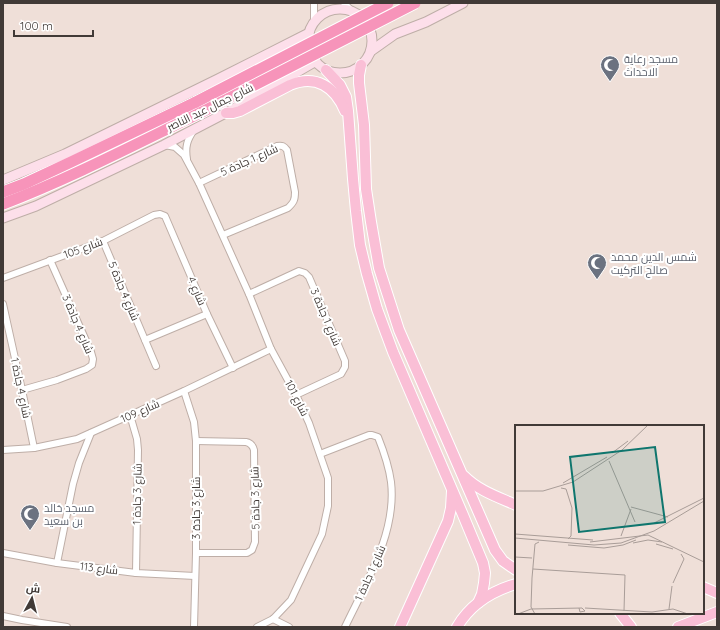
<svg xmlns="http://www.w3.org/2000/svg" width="720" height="630" font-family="Quicksand,Cairo,sans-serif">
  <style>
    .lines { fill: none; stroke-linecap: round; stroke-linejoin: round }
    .street-casing { stroke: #beaea7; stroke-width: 8 }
    .secondary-casing { stroke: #beaea7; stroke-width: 11 }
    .primary-casing { stroke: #fff; stroke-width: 12 }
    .highway-casing { stroke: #fff; stroke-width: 13 }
    .street { stroke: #fff; stroke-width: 6 }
    .secondary { stroke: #fddfea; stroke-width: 9 }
    .primary { stroke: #fabfd6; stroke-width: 10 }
    .highway { stroke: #f794ba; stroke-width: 11 }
    .highway-bridge-casing { stroke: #fff; stroke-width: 13; stroke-linecap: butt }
    .highway-bridge { stroke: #f794ba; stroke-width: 11 }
    .labels { text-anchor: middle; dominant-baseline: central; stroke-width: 4; stroke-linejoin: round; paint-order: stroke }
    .worship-label { font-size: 11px; fill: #5b616d; stroke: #fff; text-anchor: start }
    .street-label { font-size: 11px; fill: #413a37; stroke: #fff }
    .inset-road { fill: none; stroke: #a99d98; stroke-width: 1 }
    .view { fill: #0f766e; fill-opacity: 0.15; stroke: #0f766e; stroke-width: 2 }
    .inset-edge { fill: none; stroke: #413a37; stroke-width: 2 }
  </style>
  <rect width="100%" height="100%" fill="#efdfd8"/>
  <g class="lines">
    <g class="street-casing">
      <g id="street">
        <polyline points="344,3 352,11"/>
        <polyline points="314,23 314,3"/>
        <polyline points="165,145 175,147 184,155 199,183 249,294 271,349 296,395 309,423 328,478 328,506 322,534 291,600 273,619 257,627"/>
        <path d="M187 159C185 147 187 140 194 130"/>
        <path d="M199 183 277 146C282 145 284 146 287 150L295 192C295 200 294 202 288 208L223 235"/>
        <polyline points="103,241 156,366"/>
        <polyline points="3,278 103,241 154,215 160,214 165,216 207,314 233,368"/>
        <polyline points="249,294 299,271 305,273 309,277 345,361 345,367 341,374 296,395"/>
        <polyline points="3,304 22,390 34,448"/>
        <polyline points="145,340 207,314"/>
        <polyline points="22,390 57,380 86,369 92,365 93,359 91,352 50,260"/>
        <polyline points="184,391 194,422 196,441 196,553 194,627"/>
        <polyline points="130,415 137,439 138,450 136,573"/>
        <polyline points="3,450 34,448 77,439 184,391 271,349"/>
        <path d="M320 454 369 435H372L378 437C384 452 389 467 391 482 397 532 366 583 345 627"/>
        <polyline points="3,553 57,563 136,573 195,576"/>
        <path d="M196 553H247L252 550 255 542 254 450C253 446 251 443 246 442L196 441"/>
        <polyline points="57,563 73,484 79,463 91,433"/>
        <polyline points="3,616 22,620 67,627"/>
        <polyline points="273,619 289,627"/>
      </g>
    </g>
    <g class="secondary-casing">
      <g id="secondary">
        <circle cx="340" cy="41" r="32"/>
        <polyline points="371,51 395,34 426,22 463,3"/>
        <polyline points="3,180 65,154 218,79 309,33"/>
        <polyline points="3,218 36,206 164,145 235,108 316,61"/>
      </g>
    </g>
    <g class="primary-casing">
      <g id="primary">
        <polyline points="361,65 359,75 359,83 364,125 366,189 371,222 379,268 399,330 495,550 503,561 516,570"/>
        <polyline points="326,70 340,85 346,97 348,111 353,179 356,211 360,245 367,274 377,309 393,352 463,515 483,563 485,573 484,583 482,594 478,603"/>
        <path d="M226 113H233L240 111 290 85C316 74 335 87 345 111"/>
        <path d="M464 476C479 491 498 497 516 505"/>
        <polyline points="703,587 717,593"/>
        <polyline points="620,613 631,627"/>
        <polyline points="400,627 448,521 451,508 452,491"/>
        <path d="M457 627C470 605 492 591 516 584"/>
        <polyline points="678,627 717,612"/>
      </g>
    </g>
    <g class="highway-casing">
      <g id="highway">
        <polyline points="3,192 24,184 71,162 196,102"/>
        <path d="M3 204C71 178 136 144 202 112"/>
      </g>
    </g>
    <use href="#street" class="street"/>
    <use href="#secondary" class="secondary"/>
    <use href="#primary" class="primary"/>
    <use href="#highway" class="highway"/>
    <g class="highway-bridge-casing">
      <g id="highway-bridge">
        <polyline points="196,102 388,3"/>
        <polyline points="202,112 415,3"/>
      </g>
    </g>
    <use href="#highway-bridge" class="highway-bridge"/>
  </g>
  <defs>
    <g id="mosque-pin" transform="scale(1)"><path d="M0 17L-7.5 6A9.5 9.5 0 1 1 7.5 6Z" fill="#6b7280" stroke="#fff"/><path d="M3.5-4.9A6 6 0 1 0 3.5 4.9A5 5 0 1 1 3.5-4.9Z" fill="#fff"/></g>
  </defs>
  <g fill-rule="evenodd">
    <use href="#mosque-pin" x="610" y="65"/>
    <use href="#mosque-pin" x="597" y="263"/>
    <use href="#mosque-pin" x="30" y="514"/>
  </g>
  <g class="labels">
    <g class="worship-label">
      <text x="624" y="59">مسجد رعاية<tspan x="624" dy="13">الاحداث</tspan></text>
      <text x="611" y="257">شمس الدين محمد<tspan x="611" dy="13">صالح التركيت</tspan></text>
      <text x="44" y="508">مسجد خالد<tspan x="44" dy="13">بن سعيد</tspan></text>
    </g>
    <g class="street-label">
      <text transform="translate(210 107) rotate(-26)">شارع جمال عبد الناصر</text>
      <text transform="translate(249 160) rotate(-24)">شارع 1 جادة 5</text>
      <text transform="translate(83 248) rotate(-20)">شارع 105</text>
      <text transform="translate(124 291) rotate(67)">شارع 4 جادة 5</text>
      <text transform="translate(197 291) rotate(66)">شارع 4</text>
      <text transform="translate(326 317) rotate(67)">شارع 1 جادة 3</text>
      <text transform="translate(78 324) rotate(67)">شارع 4 جادة 3</text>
      <text transform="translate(21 388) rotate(78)">شارع 4 جادة 1</text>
      <text transform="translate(297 398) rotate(63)">شارع 101</text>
      <text transform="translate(140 411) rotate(-24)">شارع 109</text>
      <text transform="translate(137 494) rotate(-89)">شارع 3 جادة 1</text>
      <text transform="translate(255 498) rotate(-91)">شارع 3 جادة 5</text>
      <text transform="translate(196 508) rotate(-90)">شارع 3 جادة 3</text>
      <text transform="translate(99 568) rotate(7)">شارع 113</text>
      <text transform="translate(370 573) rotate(-66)">شارع 1 جادة 1</text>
    </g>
  </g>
  <g transform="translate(515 425)">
    <rect width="189" height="189" fill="#efdfd8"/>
    <path class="inset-road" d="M97 28 113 16M94 36 120 97M48 58 92 32M46 63 51 64 57 83 56 111 53 114M0 66H28L58 57 107 25 133 0M116 82 153 92M139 98 189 73M0 109 78 115M106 111 116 84M0 113 79 120 106 118 139 106 189 76M75 117 133 110 189 137M118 118 133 115 147 117M141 119 158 124M53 120 89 123 108 120 121 115M0 132 17 133M18 144 110 150 109 186M158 158 169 134 166 129M70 183 137 187 158 184 173 189M154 184 157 161M3 189 16 184 67 183 70 186 65 187 64 183M20 189 16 182 17 153 20 119 24 117"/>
    <path class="view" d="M140 22 150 97 64 107 55 32Z"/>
    <rect width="189" height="189" class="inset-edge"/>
  </g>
  <rect width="720" height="630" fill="none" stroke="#413a37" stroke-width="8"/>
  <g transform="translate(32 598) rotate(7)" stroke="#ffffff" stroke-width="3" paint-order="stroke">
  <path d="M0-3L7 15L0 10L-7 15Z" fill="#413a37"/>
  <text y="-6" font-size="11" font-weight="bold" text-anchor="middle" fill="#413a37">ش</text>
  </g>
  <path d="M14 30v6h79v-6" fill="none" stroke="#413a37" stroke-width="2"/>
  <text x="20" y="30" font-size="12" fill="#413a37" stroke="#ffffff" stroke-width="3" paint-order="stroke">100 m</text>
</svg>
